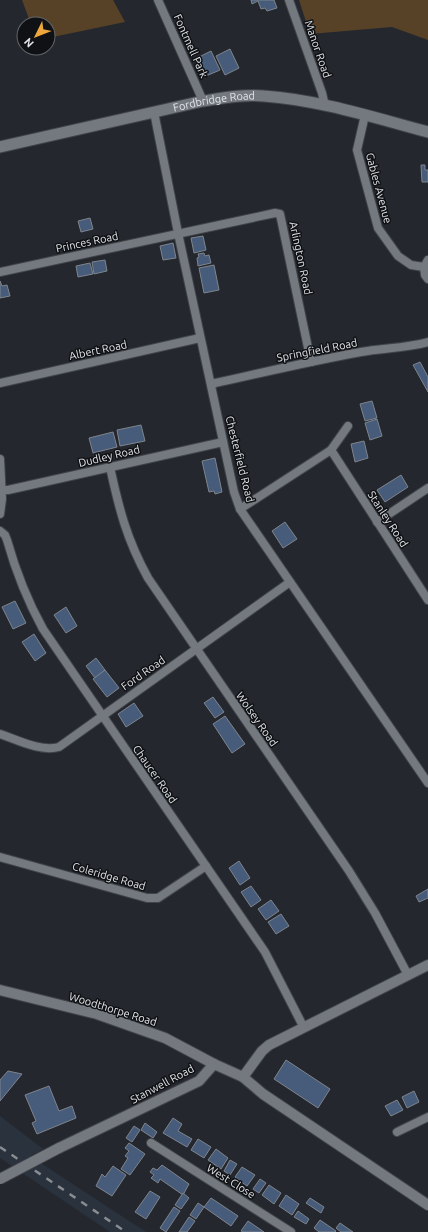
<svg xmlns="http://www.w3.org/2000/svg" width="428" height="1232" font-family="Ubuntu,sans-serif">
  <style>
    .built { fill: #2a323d }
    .green { fill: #574227 }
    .building { fill: #475c7a; stroke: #7f848b }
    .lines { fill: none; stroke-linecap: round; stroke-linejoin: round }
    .minor-casing { stroke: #414449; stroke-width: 10 }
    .tertiary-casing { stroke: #414449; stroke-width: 12 }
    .secondary-casing { stroke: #414449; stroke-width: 13 }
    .minor { stroke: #747980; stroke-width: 8 }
    .tertiary { stroke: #747980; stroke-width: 10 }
    .secondary { stroke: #747980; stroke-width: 11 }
    .rail { stroke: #898c91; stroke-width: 2.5; stroke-dasharray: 7 7; stroke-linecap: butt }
    .tertiary-bridge-casing { stroke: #414449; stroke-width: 12; stroke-linecap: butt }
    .tertiary-bridge { stroke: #747980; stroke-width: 10 }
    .labels { text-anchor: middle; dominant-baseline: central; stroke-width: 3; stroke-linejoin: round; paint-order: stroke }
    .street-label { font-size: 11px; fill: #e2e5e9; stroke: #0f1114 }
  </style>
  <rect width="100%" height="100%" fill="#24282e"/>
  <polygon class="built" points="0,1116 43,1149 30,1156 146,1232 110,1232 0,1158"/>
  <g class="green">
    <polygon points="22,0 113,0 125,22 48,38 48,24 31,24"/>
    <polygon points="299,0 428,0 428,40 392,27 310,34"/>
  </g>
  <g class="building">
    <polygon points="251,0 274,0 277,8 267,11 265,8 261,9 258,1 252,4"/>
    <polygon points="230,49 239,68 225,75 216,56"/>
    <polygon points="211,51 220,70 206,76 197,58"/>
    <polygon points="421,165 425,165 425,170 428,170 428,182 422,182"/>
    <polygon points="90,218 93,229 81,232 78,221"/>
    <polygon points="203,236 206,250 194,253 191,238"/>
    <polygon points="173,243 176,258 163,260 160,246"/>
    <polygon points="204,253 205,256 209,255 211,263 198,266 197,258 199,257 198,254"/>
    <polygon points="105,260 107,271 94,274 92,262"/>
    <polygon points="90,263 93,274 78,277 76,266"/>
    <polygon points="214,265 219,290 204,293 199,268"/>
    <polygon points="0,281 2,286 7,285 10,296 0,298"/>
    <polygon points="420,362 428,377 428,392 413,365"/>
    <polygon points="372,401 377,418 365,421 360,404"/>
    <polygon points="377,419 382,436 370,440 365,423"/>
    <polygon points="141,425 145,441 120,446 117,430"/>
    <polygon points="113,432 117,447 93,453 89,438"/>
    <polygon points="364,441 368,458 355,462 351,444"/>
    <polygon points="215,458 222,492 215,494 214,491 209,492 202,461"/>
    <polygon points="401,475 408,487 385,502 377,490"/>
    <polygon points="285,522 297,539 283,548 272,531"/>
    <polygon points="15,601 26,623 13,629 2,607"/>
    <polygon points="66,607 77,626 66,633 54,615"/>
    <polygon points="34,634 46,653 35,661 22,642"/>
    <polygon points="96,658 105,670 95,678 86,666"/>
    <polygon points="105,670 119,688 107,697 93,679"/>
    <polygon points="213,697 224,712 215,718 204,703"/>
    <polygon points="134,703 143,716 126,727 118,714"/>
    <polygon points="225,716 245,744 232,753 213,724"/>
    <polygon points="239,861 250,878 240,885 229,868"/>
    <polygon points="251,886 261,900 251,907 241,892"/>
    <polygon points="428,889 428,898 419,902 416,896"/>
    <polygon points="271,900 279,911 266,920 258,909"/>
    <polygon points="281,914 289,926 276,934 268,922"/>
    <polygon points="286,1060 330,1089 318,1108 274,1079"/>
    <polygon points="8,1071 22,1074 0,1101 0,1080"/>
    <polygon points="49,1086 59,1111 72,1106 76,1118 37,1134 32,1123 36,1121 25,1095"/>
    <polygon points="414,1091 419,1102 407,1108 402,1097"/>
    <polygon points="397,1100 403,1110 391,1116 385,1106"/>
    <polygon points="173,1118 182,1124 178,1131 192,1139 187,1147 163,1133"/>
    <polygon points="145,1123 157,1132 153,1138 141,1130"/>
    <polygon points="134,1126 140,1130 132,1142 126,1138"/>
    <polygon points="198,1139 211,1147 204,1158 191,1150"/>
    <polygon points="129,1143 145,1154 130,1175 121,1169 128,1158 125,1156 129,1151 125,1148"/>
    <polygon points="216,1149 228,1158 221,1169 208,1160"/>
    <polygon points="230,1160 237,1164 230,1175 224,1171"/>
    <polygon points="162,1165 189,1184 183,1195 160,1179 158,1183 151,1178 154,1175 150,1172 153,1168 157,1170"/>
    <polygon points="113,1166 126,1175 112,1196 96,1186 102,1174 105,1177"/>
    <polygon points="242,1167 255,1175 247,1186 235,1177"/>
    <polygon points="260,1179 266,1183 259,1193 253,1189"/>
    <polygon points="269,1185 281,1193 274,1204 262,1195"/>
    <polygon points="150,1191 160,1197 146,1219 135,1212"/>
    <polygon points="183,1193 189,1198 181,1209 175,1205"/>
    <polygon points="286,1195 299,1204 292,1215 279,1206"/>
    <polygon points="211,1198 238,1216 231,1226 204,1207"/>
    <polygon points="310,1198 324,1207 321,1213 306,1203"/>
    <polygon points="198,1203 204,1207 196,1219 190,1215"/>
    <polygon points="174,1207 180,1211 166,1232 160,1228"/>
    <polygon points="298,1211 309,1219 306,1224 294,1217"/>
    <polygon points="189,1217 195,1221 187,1232 179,1232"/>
    <polygon points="320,1220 336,1231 335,1232 319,1232 314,1228"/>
    <polygon points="248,1221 264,1232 243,1232 241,1231"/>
    <polygon points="340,1223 353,1232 341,1232 336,1228"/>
  </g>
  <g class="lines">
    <g class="minor-casing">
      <g id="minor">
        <polyline points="158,0 203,101"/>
        <polyline points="289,0 322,93 325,106"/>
        <polyline points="154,112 178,233 234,492 240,509 428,783"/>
        <polyline points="365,115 357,150 378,228 398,256 411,265 424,267"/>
        <polyline points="428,260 424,267 425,275 428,279"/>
        <polyline points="0,272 275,213 280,214 311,362"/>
        <polyline points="0,383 200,338"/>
        <path d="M211 384C261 373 311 361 361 352 383 348 407 348 428 342"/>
        <polyline points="331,450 348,426"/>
        <polyline points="0,459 2,499 0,514"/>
        <path d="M110 467C119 509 127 540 148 578L349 871 375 913 408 975"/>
        <polyline points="0,490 8,490 223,442"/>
        <polyline points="240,509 331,450 428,600"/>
        <polyline points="377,522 428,488"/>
        <path d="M0 531 5 535 7 540C16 572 27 600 43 629L265 952 303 1026"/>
        <path d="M0 734C18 740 40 752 59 747L290 582"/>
        <polyline points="0,857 147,898 158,898 206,866"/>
        <polyline points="397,1132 428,1117"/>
        <polyline points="151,1143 291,1232"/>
      </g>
    </g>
    <g class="tertiary-casing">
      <g id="tertiary">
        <polyline points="0,990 97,1014 165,1038 214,1064 243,1077 263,1094 428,1205"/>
        <polyline points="243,1077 262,1051 269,1045 428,965"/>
        <polyline points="59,1148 199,1081 214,1064"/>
      </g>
    </g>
    <g class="secondary-casing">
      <g id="secondary">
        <path id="s1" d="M0 147 203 101C223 98 244 94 264 96 320 100 375 118 428 132"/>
      </g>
    </g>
    <use href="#minor" class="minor"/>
    <use href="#tertiary" class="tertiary"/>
    <use href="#secondary" class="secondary"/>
    <polyline class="rail" points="0,1147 126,1232"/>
    <g class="tertiary-bridge-casing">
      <polyline id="tertiary-bridge" points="0,1179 59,1148"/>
    </g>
    <use href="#tertiary-bridge" class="tertiary-bridge"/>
  </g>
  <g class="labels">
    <g class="street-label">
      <text transform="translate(191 46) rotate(66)">Fontmell Park</text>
      <text transform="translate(318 49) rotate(71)">Manor Road</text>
      <text stroke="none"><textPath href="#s1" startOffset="219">Fordbridge Road</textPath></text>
      <text transform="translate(379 188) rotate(75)">Gables Avenue</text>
      <text transform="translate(87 242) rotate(-12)">Princes Road</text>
      <text transform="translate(301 258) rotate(78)">Arlington Road</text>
      <text transform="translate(98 350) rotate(-12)">Albert Road</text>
      <text transform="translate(317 350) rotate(-11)">Springfield Road</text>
      <text transform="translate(109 456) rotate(-13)">Dudley Road</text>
      <text transform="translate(240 459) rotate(76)">Chesterfield Road</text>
      <text transform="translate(388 519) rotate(57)">Stanley Road</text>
      <text transform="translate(143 673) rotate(-35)">Ford Road</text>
      <text transform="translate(257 719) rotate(55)">Wolsey Road</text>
      <text transform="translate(155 774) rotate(55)">Chaucer Road</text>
      <text transform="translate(109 876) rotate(16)">Coleridge Road</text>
      <text transform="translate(113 1009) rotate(17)">Woodthorpe Road</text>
      <text transform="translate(162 1084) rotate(-28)">Stanwell Road</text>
      <text transform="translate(231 1181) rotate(32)">West Close</text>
    </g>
  </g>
  <g transform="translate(36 36) rotate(227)"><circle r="19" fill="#0f1114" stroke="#636669"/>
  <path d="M0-3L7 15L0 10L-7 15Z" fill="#eea73d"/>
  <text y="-6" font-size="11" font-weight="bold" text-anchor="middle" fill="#e2e5e9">N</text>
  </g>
</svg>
